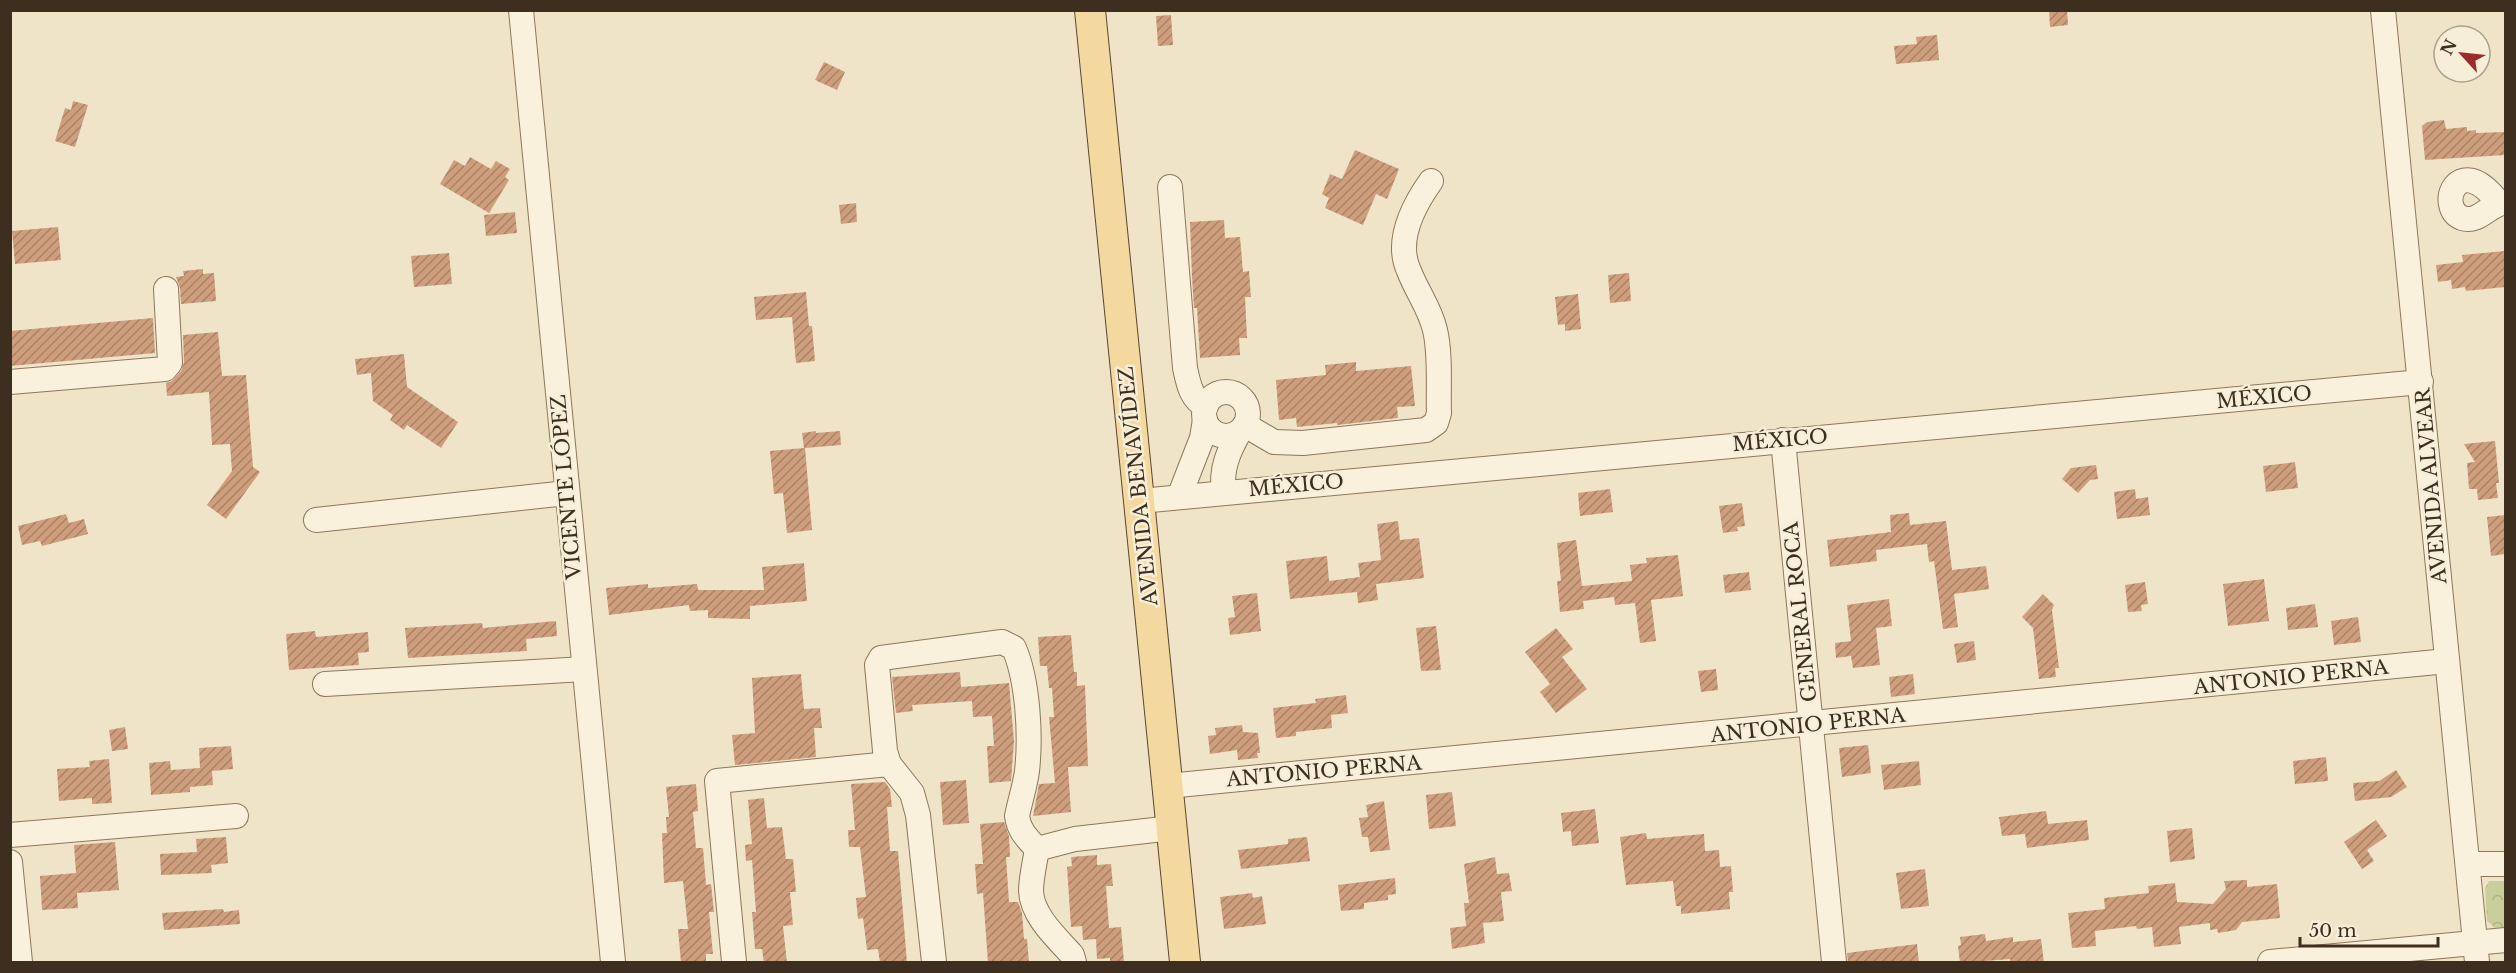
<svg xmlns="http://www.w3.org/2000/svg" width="2516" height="973" font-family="'Libre Baskerville',serif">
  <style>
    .park { fill: url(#park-crowns) }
    .building { fill: url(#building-hatch) }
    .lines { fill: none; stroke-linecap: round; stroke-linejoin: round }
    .minor-casing { stroke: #8d765c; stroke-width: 26 }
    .major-casing { stroke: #5b4430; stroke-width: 32 }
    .minor { stroke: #faf1dc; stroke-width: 24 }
    .major { stroke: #f3d9a0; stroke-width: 30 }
    .labels { text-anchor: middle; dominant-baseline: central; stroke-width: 5; stroke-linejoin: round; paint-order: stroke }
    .street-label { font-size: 20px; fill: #3d2e20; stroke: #f7eed8 }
  </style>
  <defs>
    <pattern id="park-crowns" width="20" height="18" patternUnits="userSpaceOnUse" patternTransform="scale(1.5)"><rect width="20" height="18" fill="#c9cf9b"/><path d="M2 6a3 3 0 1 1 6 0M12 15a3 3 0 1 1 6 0" fill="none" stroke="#aeb285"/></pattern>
    <pattern id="building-hatch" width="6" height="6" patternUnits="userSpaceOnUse" patternTransform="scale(1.5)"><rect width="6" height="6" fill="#cf9f7d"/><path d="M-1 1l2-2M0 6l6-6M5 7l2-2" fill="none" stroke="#a98266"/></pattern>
  </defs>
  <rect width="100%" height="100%" fill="#f0e4c8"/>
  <polygon class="park" points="2489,881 2505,881 2505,927 2495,928 2487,921 2485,888"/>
  <g class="building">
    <polygon points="2049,10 2067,10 2068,25 2050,27"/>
    <polygon points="1171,15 1173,45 1158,46 1156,16"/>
    <polygon points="1937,35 1939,60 1896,64 1894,46 1917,44 1916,37"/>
    <polygon points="824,62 845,72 837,90 815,80"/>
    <polygon points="73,101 88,105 75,147 55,141 65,108 71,110"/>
    <polygon points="2444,120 2446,129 2467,127 2467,131 2476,130 2476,133 2505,132 2505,155 2425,160 2422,126 2427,122"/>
    <polygon points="1355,150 1399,169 1387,199 1376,194 1363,225 1325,208 1329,198 1322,194 1330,174 1342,179"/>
    <polygon points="470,157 491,169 496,161 510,169 505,177 509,180 489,213 440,184 454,160 465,166"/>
    <polygon points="856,203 857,222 841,224 839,205"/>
    <polygon points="515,212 517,233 486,236 484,215"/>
    <polygon points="1224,220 1225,238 1240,237 1243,272 1249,271 1251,297 1245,297 1247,338 1239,338 1240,355 1200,358 1197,308 1194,308 1192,277 1190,222"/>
    <polygon points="58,227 61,260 15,264 12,231"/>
    <polygon points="2505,251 2505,287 2466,291 2465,287 2452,289 2451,280 2438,282 2436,265 2463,262 2462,255"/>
    <polygon points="449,253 452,284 414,287 411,256"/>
    <polygon points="203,269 203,274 214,273 216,301 181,304 180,288 176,277 184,276 183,271"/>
    <polygon points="1629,273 1631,301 1610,303 1608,275"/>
    <polygon points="806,292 809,326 812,326 815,361 796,363 792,317 756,320 754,297"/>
    <polygon points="1578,294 1581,329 1565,331 1565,324 1558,325 1555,297"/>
    <polygon points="153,318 155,353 10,366 10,331"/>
    <polygon points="218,332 222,376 246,375 253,467 260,472 226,519 207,505 232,471 230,444 212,445 209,392 167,396 166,383 172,381 181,371 184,362 183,335"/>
    <polygon points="404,354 407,387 458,422 441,448 407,425 404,430 390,420 393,415 373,401 371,373 357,375 355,359"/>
    <polygon points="1356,362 1356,371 1411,366 1415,406 1397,407 1398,418 1337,425 1337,423 1297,427 1296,418 1279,420 1276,380 1326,375 1325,365"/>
    <polygon points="816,431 816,433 840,431 841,445 805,448 812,530 787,533 783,493 774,494 770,451 804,448 802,433"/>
    <polygon points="2495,441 2499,483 2496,483 2498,498 2478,500 2477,489 2469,489 2467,463 2475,462 2464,444"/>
    <polygon points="2295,462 2298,488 2266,492 2263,466"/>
    <polygon points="2096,465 2098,479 2090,480 2078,493 2062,479 2071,468"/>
    <polygon points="1610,489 1613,512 1580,516 1578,493"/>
    <polygon points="2135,489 2136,499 2148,497 2150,515 2117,519 2114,492"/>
    <polygon points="1742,503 1745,526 1737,527 1738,531 1723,533 1719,506"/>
    <polygon points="1909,513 1910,525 1946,521 1952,570 1986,566 1989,589 1954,594 1958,627 1943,629 1934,561 1929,562 1927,544 1876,550 1877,561 1830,567 1827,540 1891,532 1890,515"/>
    <polygon points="66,514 69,523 84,519 88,534 42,546 40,541 22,545 18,526"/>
    <polygon points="2505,515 2505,554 2491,556 2487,517"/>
    <polygon points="1398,521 1400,540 1419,538 1424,578 1376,584 1378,600 1358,603 1357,592 1290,599 1286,561 1327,556 1329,581 1360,577 1358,563 1381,560 1377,524"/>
    <polygon points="1576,540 1582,586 1632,581 1630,565 1647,563 1646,558 1678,555 1683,596 1651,600 1656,641 1640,643 1635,603 1615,605 1614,597 1583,601 1584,609 1560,612 1557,581 1561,581 1557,543"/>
    <polygon points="804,563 807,601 750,606 750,619 708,618 708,610 690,611 689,605 609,615 606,588 648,584 648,588 697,584 698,590 764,590 762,567"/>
    <polygon points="1749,572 1751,590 1725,593 1723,575"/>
    <polygon points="2264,579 2269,621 2228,626 2223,584"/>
    <polygon points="2145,582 2148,604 2141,605 2142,611 2128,612 2125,585"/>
    <polygon points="1257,593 1261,631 1230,635 1228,618 1235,617 1232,596"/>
    <polygon points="2043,594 2054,605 2052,610 2059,668 2055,668 2056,677 2039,679 2033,628 2022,617"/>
    <polygon points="1889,599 1892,626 1876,628 1880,665 1853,668 1851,656 1836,658 1835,643 1851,641 1847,605"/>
    <polygon points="2315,604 2318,627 2288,630 2286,608"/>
    <polygon points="2358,617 2361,642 2334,645 2331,621"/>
    <polygon points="556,621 557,636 526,639 527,651 408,658 405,628 482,623 483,628"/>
    <polygon points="1436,626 1441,670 1421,671 1416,628"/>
    <polygon points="1556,628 1573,649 1562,657 1587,689 1556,713 1540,692 1550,684 1525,652"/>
    <polygon points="315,631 316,637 368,632 369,652 358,653 359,665 289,670 286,634"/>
    <polygon points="1071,635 1074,672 1077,672 1077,686 1085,685 1088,766 1068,767 1071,812 1033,816 1039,784 1055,783 1049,717 1054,717 1052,688 1049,688 1047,666 1040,666 1038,637"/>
    <polygon points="1974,641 1976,660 1957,663 1954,644"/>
    <polygon points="1716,669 1718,690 1701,692 1698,671"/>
    <polygon points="960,672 961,687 1009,683 1014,741 1011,781 989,783 987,746 994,746 992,716 973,717 972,701 912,705 913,711 896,713 892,677"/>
    <polygon points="801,674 804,709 820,708 822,728 814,728 816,757 735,765 732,735 755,733 752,678"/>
    <polygon points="1913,674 1915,694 1891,697 1889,677"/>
    <polygon points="1346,695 1348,713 1331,715 1332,728 1296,732 1296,736 1276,738 1273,708 1316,703 1315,699"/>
    <polygon points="1242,725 1243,732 1258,733 1260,753 1257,753 1258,758 1238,760 1237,750 1210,754 1208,736 1216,735 1215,728"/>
    <polygon points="125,727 128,749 112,751 109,730"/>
    <polygon points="1868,745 1871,773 1842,777 1839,748"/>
    <polygon points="231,746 233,769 212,771 213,785 190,787 190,792 151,795 149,763 170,761 171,770 200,768 199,748"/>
    <polygon points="2326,757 2328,781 2295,784 2293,761"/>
    <polygon points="109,759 112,803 92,804 92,798 59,801 57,769 90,767 89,761"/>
    <polygon points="1919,761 1921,785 1884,790 1881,765"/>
    <polygon points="2396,770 2407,787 2391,797 2355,801 2353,783 2379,781"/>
    <polygon points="966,780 969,823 943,825 940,782"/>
    <polygon points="885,782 890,789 892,807 887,807 890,851 898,851 907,963 880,963 878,949 867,950 863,918 858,919 856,898 866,897 860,847 849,847 848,830 855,830 851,784"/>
    <polygon points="696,784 698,811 693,812 696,848 703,848 706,885 711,884 714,912 709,912 713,954 706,954 706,963 681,963 678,929 688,929 683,881 664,883 662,833 667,833 666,817 669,817 666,787"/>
    <polygon points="1452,792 1456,826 1429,829 1426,795"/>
    <polygon points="764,798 767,828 782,827 786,859 793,859 796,892 790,892 793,925 783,926 787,963 764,963 762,949 755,949 752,912 756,912 752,860 746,861 745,845 752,844 748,800"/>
    <polygon points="1384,801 1390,850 1370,852 1368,837 1362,837 1359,818 1368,817 1366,805"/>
    <polygon points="1595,809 1599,843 1572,846 1571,831 1563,832 1561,813"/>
    <polygon points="2046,811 2048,824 2087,820 2089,840 2027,848 2025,834 2002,836 1999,817"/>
    <polygon points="2376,820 2387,836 2367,850 2374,861 2362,869 2344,842"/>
    <polygon points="1004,822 1009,836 1010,857 1006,857 1009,902 1018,902 1022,913 1024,939 1027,939 1029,963 988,963 983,893 977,894 975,864 983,864 980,824"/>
    <polygon points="2192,828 2195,859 2170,862 2167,831"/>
    <polygon points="1646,833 1647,839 1704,834 1705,851 1719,850 1720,867 1731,866 1733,892 1729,892 1730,909 1681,914 1681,906 1676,906 1673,881 1626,885 1620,837"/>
    <polygon points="226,837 228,863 211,865 212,873 161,875 160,854 197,852 196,839"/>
    <polygon points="1307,837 1310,861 1241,869 1238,850 1288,844 1288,839"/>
    <polygon points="115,842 119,890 77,893 78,908 42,910 40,876 76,873 74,845"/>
    <polygon points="1097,855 1097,865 1111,864 1113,886 1106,886 1109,928 1121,927 1124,963 1110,963 1110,958 1097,959 1096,939 1083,940 1082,926 1071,927 1067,867 1072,866 1071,857"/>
    <polygon points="1495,857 1497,874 1509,873 1512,891 1501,892 1504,921 1483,923 1485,943 1452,949 1450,928 1466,926 1464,903 1469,903 1464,864"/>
    <polygon points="1925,869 1929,906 1901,909 1896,873"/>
    <polygon points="1395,878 1396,894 1388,895 1388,900 1364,903 1364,909 1341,911 1338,885"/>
    <polygon points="2247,880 2247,887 2277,884 2280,918 2242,922 2236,930 2218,933 2217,929 2210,930 2210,923 2179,927 2181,944 2154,947 2152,927 2137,929 2136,926 2095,931 2096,946 2072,948 2068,913 2105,909 2104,898 2149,893 2148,886 2175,883 2177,902 2213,904 2226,889 2224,881"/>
    <polygon points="1252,893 1253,898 1262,896 1266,924 1224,929 1220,897"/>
    <polygon points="223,909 224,912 239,910 240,924 164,930 162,913"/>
    <polygon points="1985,934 1986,941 2013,937 2013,942 2041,939 2044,963 2011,963 2010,959 1960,963 1958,946 1961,945 1960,937"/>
    <polygon points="1917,944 1919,963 1848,963 1847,953"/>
  </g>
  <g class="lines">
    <g class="minor-casing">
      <g id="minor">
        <polyline points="521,10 613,962"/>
        <polyline points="2383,10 2477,962"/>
        <path d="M1170 187 1185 368C1188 382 1191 400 1206 406"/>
        <path d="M2498 202C2457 149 2436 208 2462 218 2480 224 2490 202 2506 203"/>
        <polyline points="10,382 165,369 170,363 166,289"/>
        <circle cx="1226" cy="414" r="22"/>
        <path d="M1245 425 1274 442 1303 443 1426 430 1436 423 1439 413C1438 388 1441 355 1435 330 1430 308 1417 292 1409 271 1395 241 1414 205 1431 181"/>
        <polyline points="1783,440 1834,962"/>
        <path d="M1224 492C1220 470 1229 450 1240 431"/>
        <polyline points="1179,497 1202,438 1205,420"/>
        <polyline points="1140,501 2421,382"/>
        <polyline points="316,520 567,493"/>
        <polyline points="325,684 584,669"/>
        <polyline points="1168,786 2447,661"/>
        <polyline points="10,835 236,816"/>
        <polyline points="1037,849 1075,839 1172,828"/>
        <path d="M1037 849C1035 862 1031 878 1031 891 1032 916 1057 938 1072 955L1074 962"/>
        <polyline points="10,862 20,962"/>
        <polyline points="2468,864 2506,864"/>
        <polyline points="734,962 717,781 889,764"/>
        <path d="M934 962 918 815 912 793 889 764 885 751 877 665 881 658 1002 642 1014 648C1028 681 1031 735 1027 771 1025 786 1020 801 1017 816 1019 831 1027 838 1037 849"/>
        <polyline points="2270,962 2506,940"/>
      </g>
    </g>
    <g class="major-casing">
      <polyline id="major" points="1090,10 1185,962"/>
    </g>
    <use href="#minor" class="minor"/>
    <use href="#major" class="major"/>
  </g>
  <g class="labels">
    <g class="street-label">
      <text transform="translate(2264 397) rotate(-5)">MÉXICO</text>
      <text transform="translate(1780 440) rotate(-5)">MÉXICO</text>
      <text transform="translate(1296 485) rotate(-5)">MÉXICO</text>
      <text transform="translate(1138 486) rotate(-96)">AVENIDA BENAVÍDEZ</text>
      <text transform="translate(2431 486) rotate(-95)">AVENIDA ALVEAR</text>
      <text transform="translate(566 487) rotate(-95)">VICENTE LÓPEZ</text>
      <text transform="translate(1800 612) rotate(-96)">GENERAL ROCA</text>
      <text transform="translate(2291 677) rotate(-6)">ANTONIO PERNA</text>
      <text transform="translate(1808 725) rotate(-6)">ANTONIO PERNA</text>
      <text transform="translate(1324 771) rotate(-5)">ANTONIO PERNA</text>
    </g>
  </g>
  <rect width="2516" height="973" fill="none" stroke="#3d2e20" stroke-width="24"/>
  <g transform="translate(2462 54) rotate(297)"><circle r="28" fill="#f7eed8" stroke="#ada18e" stroke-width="1.5"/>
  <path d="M0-4.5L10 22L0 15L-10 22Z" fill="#9e2a2b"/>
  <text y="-9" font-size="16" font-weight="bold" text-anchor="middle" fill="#3d2e20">N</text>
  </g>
  <path d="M2300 937v9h138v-9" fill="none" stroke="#3d2e20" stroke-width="3"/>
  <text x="2309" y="937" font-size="18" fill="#3d2e20" stroke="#f7eed8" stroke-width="4.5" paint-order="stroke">50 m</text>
</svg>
